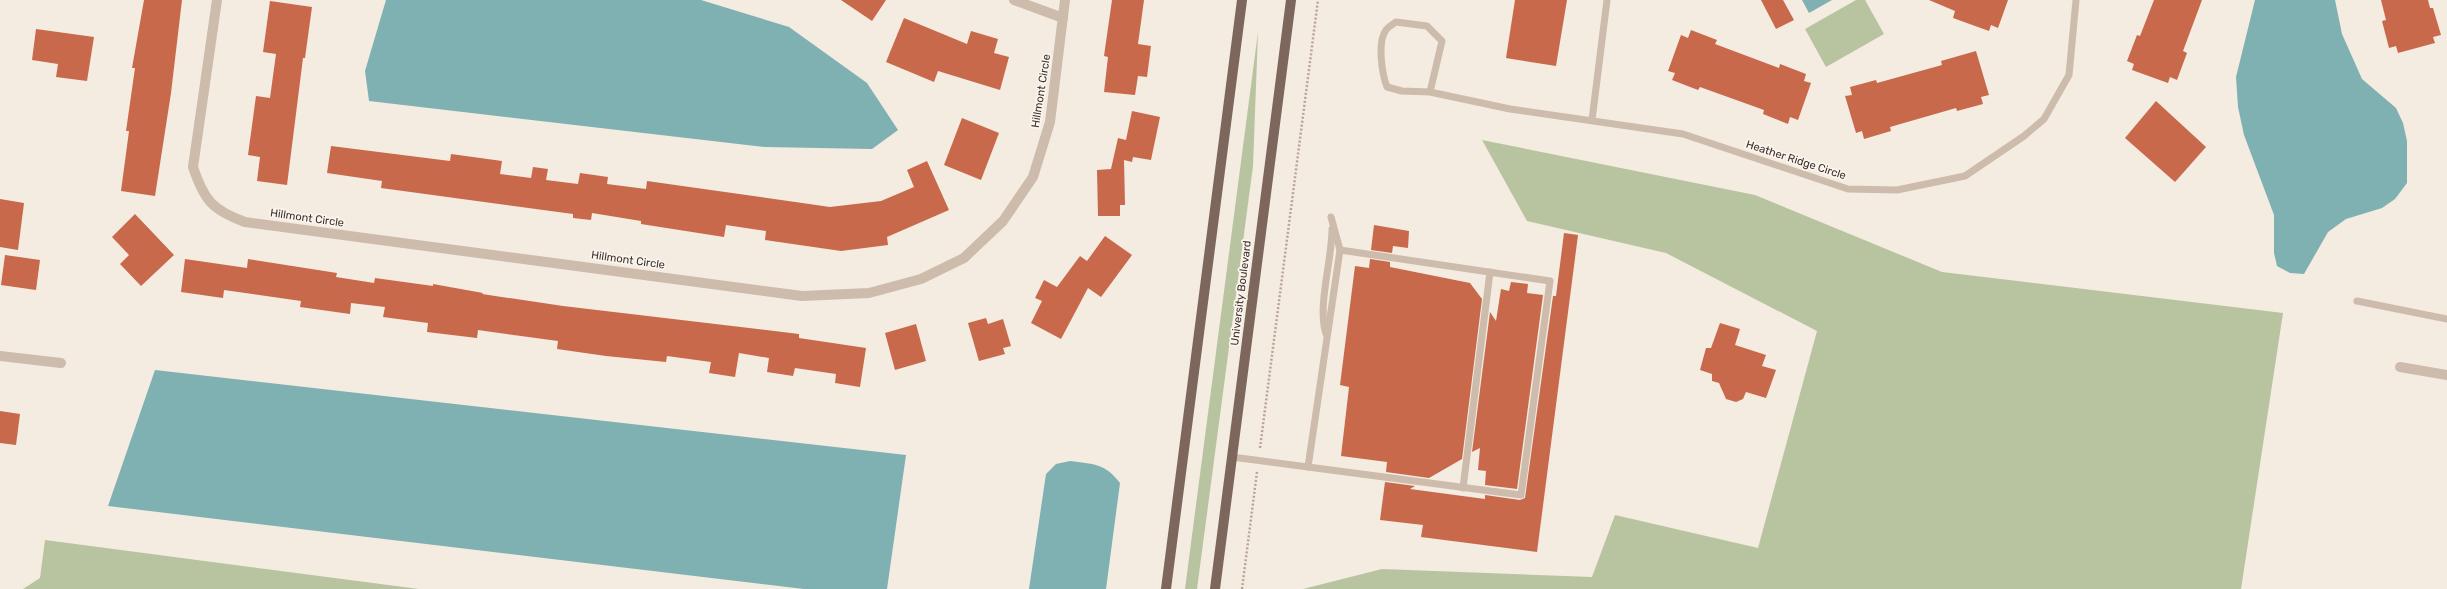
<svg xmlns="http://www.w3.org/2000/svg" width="2447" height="589" font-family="Rubik,sans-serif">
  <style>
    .green { fill: #b8c4a0 }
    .water { fill: #7fb0b2 }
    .building { fill: #c8694b }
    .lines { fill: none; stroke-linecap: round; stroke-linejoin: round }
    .path { stroke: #b9a596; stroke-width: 2.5; stroke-dasharray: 2 2; stroke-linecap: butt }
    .service { stroke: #cdbbac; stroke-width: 7 }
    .minor { stroke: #cdbbac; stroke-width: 10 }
    .primary { stroke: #7d675c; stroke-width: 10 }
    .labels { text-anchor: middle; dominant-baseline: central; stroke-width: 3.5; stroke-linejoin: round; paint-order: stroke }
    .street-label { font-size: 11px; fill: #3b302b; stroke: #fbf5ee }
  </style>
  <rect width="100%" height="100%" fill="#f4ebe1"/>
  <g class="green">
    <polygon points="1856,0 1865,0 1884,34 1826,67 1805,29"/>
    <polygon points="1258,32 1253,166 1197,589 1185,589"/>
    <polygon points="1482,140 1755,195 1942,272 2283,313 2241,589 1303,589 1382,569 1592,577 1615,515 1758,548 1817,331 1666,253 1527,221"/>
    <polygon points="45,540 419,589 23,589 40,578"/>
  </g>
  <g class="water">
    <polygon points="386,0 701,0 789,27 867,83 898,130 872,149 765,147 369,101 365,71"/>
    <polygon points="1802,0 1832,0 1809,13"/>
    <polygon points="2255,0 2335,0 2342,34 2362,79 2396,108 2403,123 2407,141 2407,183 2395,199 2382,208 2346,219 2328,232 2304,274 2290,273 2277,266 2274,253 2274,215 2244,135 2238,107 2236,77"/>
    <polygon points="155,370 906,455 887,589 804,589 108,506"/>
    <path d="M1070 461C1093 464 1105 463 1120 483L1106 589H1029L1046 474 1056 464Z"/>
  </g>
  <g class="building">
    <polygon points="144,0 182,0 171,93 155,196 121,191 129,131 126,131 135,68 132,68"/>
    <polygon points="841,0 886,0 872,21"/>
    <polygon points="1112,0 1144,0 1138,44 1151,46 1147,77 1138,76 1135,95 1104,92 1108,57 1104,56"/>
    <polygon points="1515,0 1567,0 1556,66 1506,58"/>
    <polygon points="1761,0 1783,0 1794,20 1776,29"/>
    <polygon points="1929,0 2008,0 1998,28 1991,25 1989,31 1953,18 1955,11"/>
    <polygon points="2154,0 2202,0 2183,51 2187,53 2177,80 2170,77 2168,83 2132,70 2134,64 2127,61 2137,35 2140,36"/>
    <polygon points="2381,0 2428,0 2430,8 2433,8 2441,35 2433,37 2435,43 2398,53 2396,46 2389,48 2382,21 2386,20"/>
    <polygon points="270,1 312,7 305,58 303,58 287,185 257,181 260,157 248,155 256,96 270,98 276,54 263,52"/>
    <polygon points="904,18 967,44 971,31 998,39 994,53 1009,57 1000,90 938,71 934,82 886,62"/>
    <polygon points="36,29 94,37 87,81 56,77 58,64 32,60"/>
    <polygon points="1691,30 1717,40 1715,44 1779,68 1780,64 1806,74 1804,81 1811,83 1798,120 1790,117 1788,124 1763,114 1764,110 1700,87 1698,90 1672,80 1675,73 1668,71 1681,35 1688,38"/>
    <polygon points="1976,51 1989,95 1981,97 1983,104 1957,111 1956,108 1890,127 1891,131 1864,139 1862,131 1856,133 1845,96 1852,95 1850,87 1876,80 1877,83 1942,65 1941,61"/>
    <polygon points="2156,101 2206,147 2175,182 2125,138"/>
    <polygon points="1132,111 1160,117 1151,160 1133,157 1132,162 1124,160 1125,205 1120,205 1120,216 1098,216 1097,170 1111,169 1118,138 1126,140"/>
    <polygon points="962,118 999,133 981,180 944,165"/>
    <polygon points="331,146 450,161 451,154 502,161 500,174 531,178 533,167 548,169 546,180 578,184 580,173 608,177 607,184 646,189 647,181 830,207 881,201 914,187 907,170 927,161 949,210 887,237 888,245 841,251 765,240 766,231 726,225 724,237 641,224 641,221 592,213 591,220 573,218 573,214 381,188 382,181 327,173"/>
    <polygon points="0,199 24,203 18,250 0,247"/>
    <polygon points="135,214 174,255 141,286 120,264 129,255 112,237"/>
    <polygon points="1374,225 1409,231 1408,248 1393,246 1392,253 1371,250"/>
    <polygon points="1564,233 1578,235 1537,552 1421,537 1423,525 1380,520 1385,482 1415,486 1410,489 1485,499 1485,495 1520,500 1525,498 1553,296 1556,296"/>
    <polygon points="1105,236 1132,255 1101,297 1088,288 1061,339 1031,323 1042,301 1035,298 1044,280 1057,287 1080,256 1087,261"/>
    <polygon points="5,255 40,260 36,290 1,285"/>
    <polygon points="185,259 247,268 248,259 337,273 336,277 374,283 375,278 433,286 433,284 483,293 482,294 563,306 799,334 799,338 866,348 860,387 835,383 836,374 795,368 793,376 767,372 769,358 739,353 735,377 709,373 711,362 667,356 666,362 606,356 557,349 558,341 478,330 477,338 427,332 428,323 383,317 385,307 351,303 350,314 300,307 301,301 224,290 223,298 181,292"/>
    <polygon points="1370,259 1390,262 1390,267 1470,283 1482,299 1462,459 1429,478 1386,472 1387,462 1341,456 1349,387 1340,385 1355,266 1369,268"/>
    <polygon points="1511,282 1528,284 1527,293 1543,295 1517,489 1485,485 1486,471 1478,470 1480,448 1472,452 1490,312 1496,321 1501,289 1509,291"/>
    <polygon points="986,318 988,324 1003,319 1011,346 1003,348 1005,354 979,361 968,323"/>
    <polygon points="1720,323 1740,329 1735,345 1766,355 1762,366 1776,370 1766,398 1746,392 1743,399 1736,402 1726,399 1719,383 1712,381 1712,374 1700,370 1706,348 1711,348"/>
    <polygon points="916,324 926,361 895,370 885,333"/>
    <polygon points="0,411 20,414 16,445 0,443"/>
  </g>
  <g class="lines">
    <g class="path">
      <polyline points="1260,448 1318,0"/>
      <polyline points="1242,589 1257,472"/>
    </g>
    <g class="service">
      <path d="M1430 92 1442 41 1427 26 1396 22C1393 24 1388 27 1386 30 1377 42 1382 74 1387 87L1402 91 1430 92 1510 109 1683 134 1848 189 1897 190 1965 176 2024 136 2044 119 2069 75 2076 0"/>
      <polyline points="1592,120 1607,0"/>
      <polyline points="2357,301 2447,319"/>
      <path d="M1326 334C1317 306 1332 261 1332 229"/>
      <polyline points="1232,457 1308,467 1340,250 1331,217"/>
      <polyline points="1308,467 1521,495 1550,281 1340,250"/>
      <polyline points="1463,488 1490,272"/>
    </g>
    <g class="minor">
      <path d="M217 0 193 167C204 200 212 210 245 222L802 296 869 293 921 279 964 258 1003 221 1033 177 1050 122 1065 0"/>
      <polyline points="1014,0 1063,18"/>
      <polyline points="0,356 61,363"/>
      <polyline points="2400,367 2447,375"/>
    </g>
    <g class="primary">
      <polyline points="1166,589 1242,0"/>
      <polyline points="1215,589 1291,0"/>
    </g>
  </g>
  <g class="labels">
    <g class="street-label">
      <text transform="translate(1041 91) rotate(-81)">Hillmont Circle</text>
      <text transform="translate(1796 160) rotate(18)">Heather Ridge Circle</text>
      <text transform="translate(307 218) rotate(8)">Hillmont Circle</text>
      <text transform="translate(628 260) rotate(8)">Hillmont Circle</text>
      <text transform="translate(1241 293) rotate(-83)">University Boulevard</text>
    </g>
  </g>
</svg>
